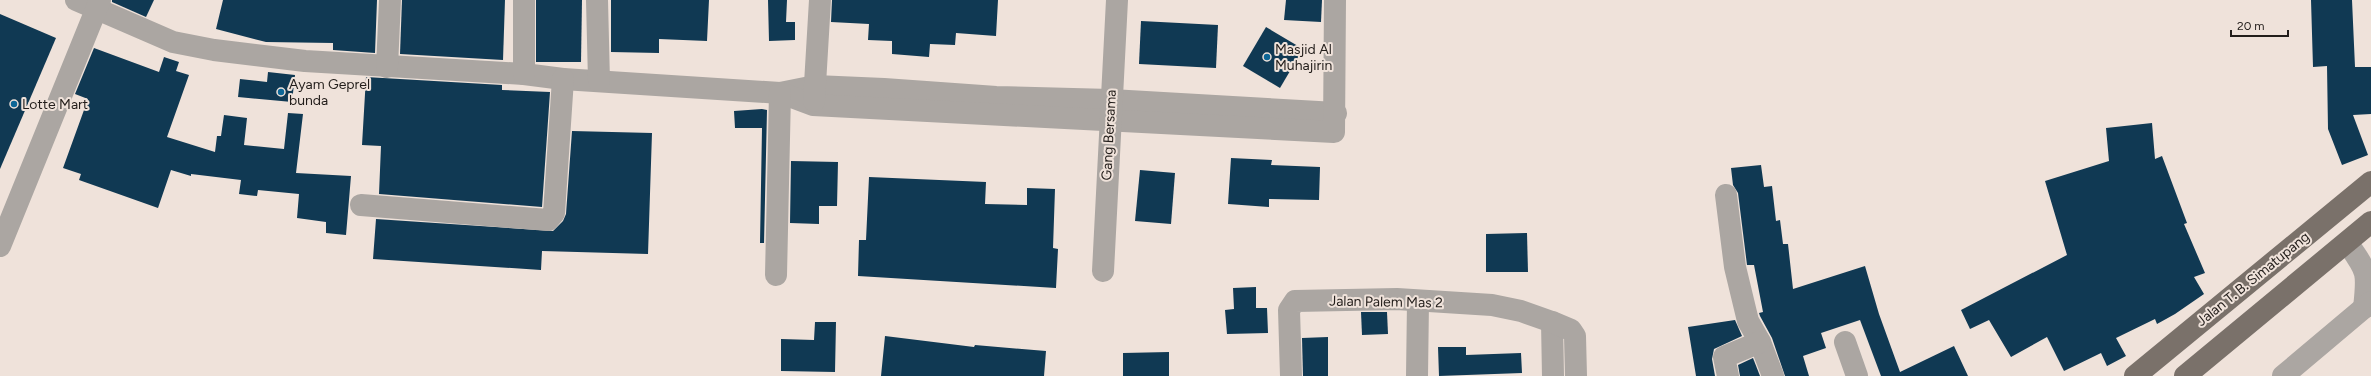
<svg xmlns="http://www.w3.org/2000/svg" width="2371" height="376" font-family="Figtree,sans-serif">
  <style>
    .building { fill: #103953 }
    .lines { fill: none; stroke-linecap: round; stroke-linejoin: round }
    .minor { stroke: #aba6a2; stroke-width: 22 }
    .primary { stroke: #7a716a; stroke-width: 22 }
    .poi-dot { fill: #0c6696; stroke: #efe2da; stroke-width: 1.5 }
    .labels { text-anchor: middle; dominant-baseline: central; stroke-width: 4; stroke-linejoin: round; paint-order: stroke }
    .poi-label { font-size: 14px; fill: #231e1b; stroke: #efe2da; text-anchor: start }
    .street-label { font-size: 14px; fill: #231e1b; stroke: #efe2da }
  </style>
  <rect width="100%" height="100%" fill="#efe2da"/>
  <g class="building">
    <polygon points="112,0 154,0 146,17 112,2"/>
    <polygon points="223,0 377,0 375,53 333,50 333,43 266,42 216,29"/>
    <polygon points="402,0 505,0 503,60 400,54"/>
    <polygon points="536,0 582,0 581,62 536,62"/>
    <polygon points="611,0 709,0 707,41 659,39 659,53 611,52"/>
    <polygon points="768,0 787,0 786,22 795,22 795,40 769,41"/>
    <polygon points="832,0 998,0 996,36 956,33 955,45 930,44 929,57 892,54 892,41 868,40 869,24 831,22"/>
    <polygon points="1286,0 1322,0 1321,22 1284,20"/>
    <polygon points="2311,0 2352,0 2355,67 2371,67 2371,114 2353,115 2368,155 2342,165 2328,129 2327,66 2313,67"/>
    <polygon points="0,14 56,38 0,169"/>
    <polygon points="1141,21 1218,25 1216,68 1139,64"/>
    <polygon points="1266,27 1303,49 1280,88 1243,66"/>
    <polygon points="94,48 159,72 164,57 179,62 176,71 189,75 167,137 215,152 217,136 221,136 224,115 247,118 244,145 284,149 288,113 303,114 296,173 351,176 346,235 326,233 326,222 297,218 299,194 258,190 257,196 239,194 241,180 191,174 191,176 171,170 158,208 79,180 81,174 63,168 88,99 75,94"/>
    <polygon points="268,72 295,75 292,102 238,97 240,79 267,82"/>
    <polygon points="366,77 502,85 502,90 550,92 542,207 379,194 381,146 362,145"/>
    <polygon points="762,109 767,110 764,243 760,243 762,128 735,128 734,111"/>
    <polygon points="2152,123 2155,159 2162,156 2187,223 2184,224 2205,273 2194,277 2204,294 2175,314 2157,324 2155,319 2116,338 2126,356 2107,366 2101,353 2064,371 2047,337 2011,357 1989,320 1970,329 1961,310 2067,255 2045,181 2109,161 2106,128"/>
    <polygon points="572,131 652,133 648,254 542,251 541,270 373,259 376,219 553,231 563,221 566,214"/>
    <polygon points="1231,158 1272,160 1271,165 1320,167 1319,200 1269,199 1269,207 1228,204"/>
    <polygon points="791,161 838,162 837,206 819,206 819,224 790,223"/>
    <polygon points="1761,165 1764,187 1772,186 1776,221 1780,220 1783,244 1788,244 1793,289 1865,266 1879,314 1900,372 1954,346 1968,376 1881,376 1860,320 1821,333 1826,348 1803,356 1809,376 1785,376 1772,338 1760,316 1759,313 1763,312 1754,265 1747,265 1738,193 1733,185 1731,168"/>
    <polygon points="1140,170 1175,173 1171,224 1135,221"/>
    <polygon points="869,177 986,182 985,204 1027,205 1027,188 1055,189 1053,248 1058,249 1056,288 858,276 859,240 866,240"/>
    <polygon points="1527,233 1528,272 1486,272 1486,234"/>
    <polygon points="1256,287 1256,308 1267,308 1268,333 1227,334 1225,310 1234,309 1233,288"/>
    <polygon points="1361,312 1387,312 1388,334 1362,335"/>
    <polygon points="1735,320 1742,336 1714,349 1712,359 1715,376 1696,376 1688,327"/>
    <polygon points="815,322 836,322 835,372 781,371 781,339 814,340"/>
    <polygon points="885,336 974,347 975,345 1046,351 1044,376 881,376"/>
    <polygon points="1328,337 1328,376 1303,376 1302,338"/>
    <polygon points="1438,347 1466,347 1466,355 1521,353 1522,373 1439,376"/>
    <polygon points="1169,352 1169,376 1123,376 1123,353"/>
    <polygon points="1753,358 1760,376 1740,376 1738,365"/>
  </g>
  <g class="lines">
    <g class="minor">
      <polyline points="76,0 173,42 214,50 305,61 524,74 563,79 780,93 815,86 884,89 996,97 1111,100 1336,113"/>
      <polyline points="597,0 599,81"/>
      <polyline points="387,67 390,0"/>
      <polyline points="524,74 524,0"/>
      <polyline points="781,93 813,105 1334,132 1335,0"/>
      <polyline points="814,101 820,0"/>
      <polyline points="1726,195 1735,267 1748,321 1760,342 1773,376"/>
      <polyline points="361,205 548,220 554,213 563,79"/>
      <path d="M2348 244C2368 272 2368 273 2364 308"/>
      <polyline points="0,246 100,0"/>
      <polyline points="1103,271 1117,0"/>
      <polyline points="776,275 780,93"/>
      <polyline points="1552,322 1553,376"/>
      <polyline points="1845,342 1857,376"/>
      <polyline points="1291,376 1289,310 1295,301 1397,299 1492,305 1521,311 1552,322 1571,330 1575,336 1576,376"/>
      <polyline points="1417,376 1418,302"/>
      <polyline points="1728,376 1724,357 1760,342"/>
      <polyline points="2283,376 2371,302"/>
    </g>
    <g class="primary">
      <polyline points="2135,376 2371,182"/>
      <polyline points="2185,376 2371,222"/>
    </g>
  </g>
  <g class="poi-dot">
    <circle cx="1267" cy="57" r="4"/>
    <circle cx="281" cy="92" r="4"/>
    <circle cx="14" cy="104" r="4"/>
  </g>
  <g class="labels">
    <g class="poi-label">
      <text x="1275" y="49">Masjid Al<tspan x="1275" dy="16">Muhajirin</tspan></text>
      <text x="289" y="84">Ayam Geprel<tspan x="289" dy="16">bunda</tspan></text>
      <text x="22" y="104">Lotte Mart</text>
    </g>
    <g class="street-label">
      <text transform="translate(1109 135) rotate(-87)">Gang Bersama</text>
      <text transform="translate(2253 279) rotate(-39)">Jalan T. B. Simatupang</text>
      <text transform="translate(1386 302) rotate(1)">Jalan Palem Mas 2</text>
    </g>
  </g>
  <path d="M2231 30v6h57v-6" fill="none" stroke="#231e1b" stroke-width="2"/>
  <text x="2237" y="30" font-size="12" fill="#231e1b" stroke="#efe2da" stroke-width="3" paint-order="stroke">20 m</text>
</svg>
